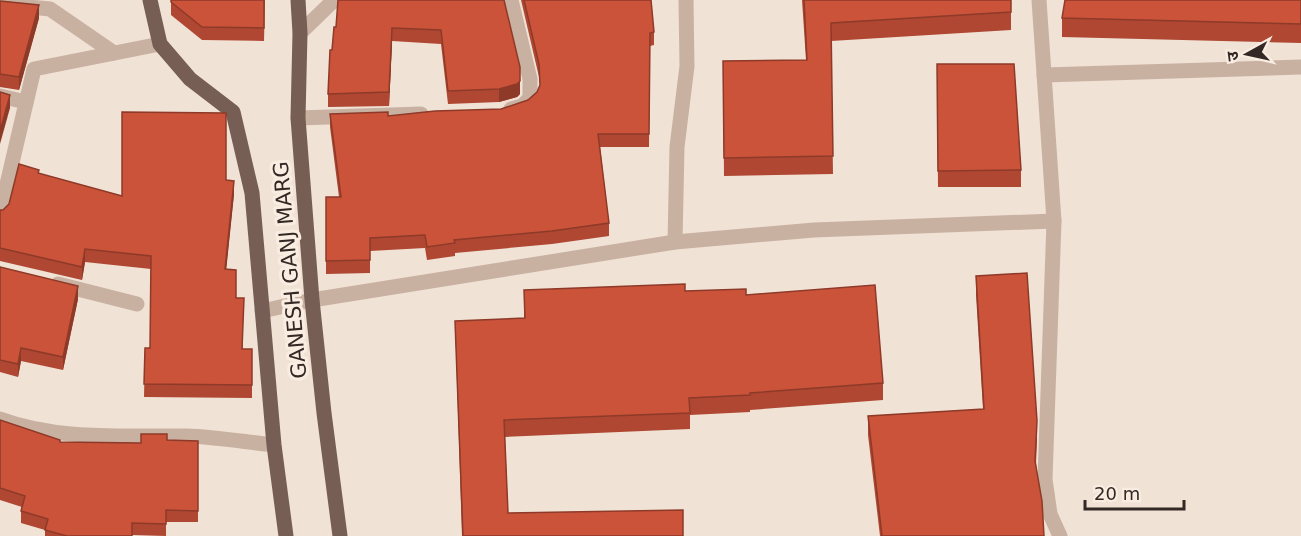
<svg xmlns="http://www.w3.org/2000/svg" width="1301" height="536" font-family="'DejaVu Sans','Noto Sans Devanagari',sans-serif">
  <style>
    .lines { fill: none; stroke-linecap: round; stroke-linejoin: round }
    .minor { stroke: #c9b1a2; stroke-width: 15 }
    .major { stroke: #765e55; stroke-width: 15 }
    .wall { fill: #af4732 }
    .shaded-wall { fill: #8e3a29 }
    .building { fill: #cb533a; stroke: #8e3a29; stroke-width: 1.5 }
    .labels { text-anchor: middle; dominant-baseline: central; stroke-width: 6; stroke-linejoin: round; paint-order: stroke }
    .street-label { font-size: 21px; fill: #342824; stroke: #f9ede2 }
  </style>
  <rect width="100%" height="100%" fill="#f1e2d6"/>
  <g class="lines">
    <g class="minor">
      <polyline points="511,0 530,79 530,98 522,106 511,109"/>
      <polyline points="1039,0 1054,221 1045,479 1050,514 1060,536"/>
      <polyline points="0,4 50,9 114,53"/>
      <polyline points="300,33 334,0"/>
      <polyline points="1044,75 1301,67"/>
      <polyline points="0,96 26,102"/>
      <polyline points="298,118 421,114"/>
      <polyline points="0,214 34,69 160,44"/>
      <polyline points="675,242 677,147 687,66 686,0"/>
      <polyline points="58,284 137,304"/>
      <polyline points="262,311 312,300 675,242 814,230 1054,221"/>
      <path d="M0 419C60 441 125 435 187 436 216 437 245 442 274 445"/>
    </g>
    <g class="major">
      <polyline points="150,0 160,44 190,79 233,112 252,193 274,445 286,536"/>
      <polyline points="298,0 300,33 298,118 312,300 324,413 340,536"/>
    </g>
  </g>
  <g class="wall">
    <polygon points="171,0 265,0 264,41 202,40 171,15"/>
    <polygon points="504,0 520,94 517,97 499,102 448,104 441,44 392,41 389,106 328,107 328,94 332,50 336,27"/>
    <polygon points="521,0 651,0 654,32 654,45 650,46 649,147 600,147 609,223 609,236 552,244 455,253 455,256 427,260 425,248 370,251 370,273 326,274 326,197 339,197 330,127 330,114 388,116 501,109 528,100 537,92 540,85 539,77"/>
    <polygon points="802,0 1011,0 1011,30 831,41 833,174 724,176 723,61 806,60"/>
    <polygon points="1301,0 1301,43 1062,37 1062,18"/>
    <polygon points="0,1 39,18 19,90 0,87"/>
    <polygon points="937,64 1021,170 1021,187 938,187"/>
    <polygon points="39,174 122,196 226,180 234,194 226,269 236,298 243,349 252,349 252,398 144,397 145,348 150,348 151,269 85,262 82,280 0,261 0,210 3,210"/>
    <polygon points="0,267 78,299 63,370 21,361 18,377 0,372"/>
    <polygon points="976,276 1037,439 1036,464 1044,536 880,536 868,435 868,416 983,409 976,295"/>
    <polygon points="524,290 685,291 746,295 883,383 883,400 750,410 750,412 690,415 690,429 505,437 508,513 683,536 462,536 455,321 524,318"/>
    <polygon points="0,420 60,442 141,443 167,440 198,441 198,522 166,522 166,536 132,535 132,536 45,536 45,530 21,523 21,511 22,507 0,500"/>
  </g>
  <g class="shaded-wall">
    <polygon points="39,5 39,18 19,90 19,77"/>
    <polygon points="392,28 392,41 389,106 389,92"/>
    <polygon points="520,81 520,94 517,97 499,102 499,89"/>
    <polygon points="10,95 10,108 0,144 0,131"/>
    <polygon points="234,181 234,194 225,282 225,269"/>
    <polygon points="85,249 85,262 82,280 82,267"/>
    <polygon points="78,286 78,299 63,370 63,357"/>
    <polygon points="21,348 21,361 18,377 18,364"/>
  </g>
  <g class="building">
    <polygon points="171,0 264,0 264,28 202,27 171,2"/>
    <polygon points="338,0 504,0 520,67 520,81 517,84 499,89 448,91 441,30 392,28 389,92 328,94 330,50 332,50 334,27 336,27"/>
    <polygon points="524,0 651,0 654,32 650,33 649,134 598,134 609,223 552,231 454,240 455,243 427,247 425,235 370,238 370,260 326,261 326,197 341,197 330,114 388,112 388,116 435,111 501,109 528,100 537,92 540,85 539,64"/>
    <polygon points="804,0 1011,0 1011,12 831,23 833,156 724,158 723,61 807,60"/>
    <polygon points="1065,0 1301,0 1301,24 1062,18"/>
    <polygon points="0,1 39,5 19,77 0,74"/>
    <polygon points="937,64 1014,64 1021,170 938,171"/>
    <polygon points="0,92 10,95 0,131"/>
    <polygon points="122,112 226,113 226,180 234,181 225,269 236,270 236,298 244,298 242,349 252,349 252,385 144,384 145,348 150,348 151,256 85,249 82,267 0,248 0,210 3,210 9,204 19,164 39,170 38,173 122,196"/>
    <polygon points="0,267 78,286 63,357 21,348 18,364 0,360"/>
    <polygon points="1027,273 1037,421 1035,461 1042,501 1044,536 882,536 868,416 984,409 976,276"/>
    <polygon points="685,284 685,291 746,289 746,295 875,285 883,383 750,393 750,395 689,398 690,413 504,420 508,513 683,510 683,536 463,536 455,321 525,318 524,290"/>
    <polygon points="0,420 60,440 60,442 141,443 141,434 167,434 167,440 198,441 198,511 166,510 166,524 132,523 132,536 67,536 45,530 48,519 21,511 25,496 0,488"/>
  </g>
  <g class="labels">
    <g class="street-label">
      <text transform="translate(290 270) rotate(-95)">GANESH GANJ MARG</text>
    </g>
  </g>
  <g transform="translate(1247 54) rotate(262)" stroke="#f9ede2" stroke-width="4.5" paint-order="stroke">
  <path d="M0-4.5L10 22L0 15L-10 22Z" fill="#342824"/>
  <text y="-9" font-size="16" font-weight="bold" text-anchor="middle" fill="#342824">उ</text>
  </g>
  <path d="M1085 500v9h99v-9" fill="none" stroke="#342824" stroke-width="3"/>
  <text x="1094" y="500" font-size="18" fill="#342824" stroke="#f9ede2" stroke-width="4.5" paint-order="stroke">20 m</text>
</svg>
